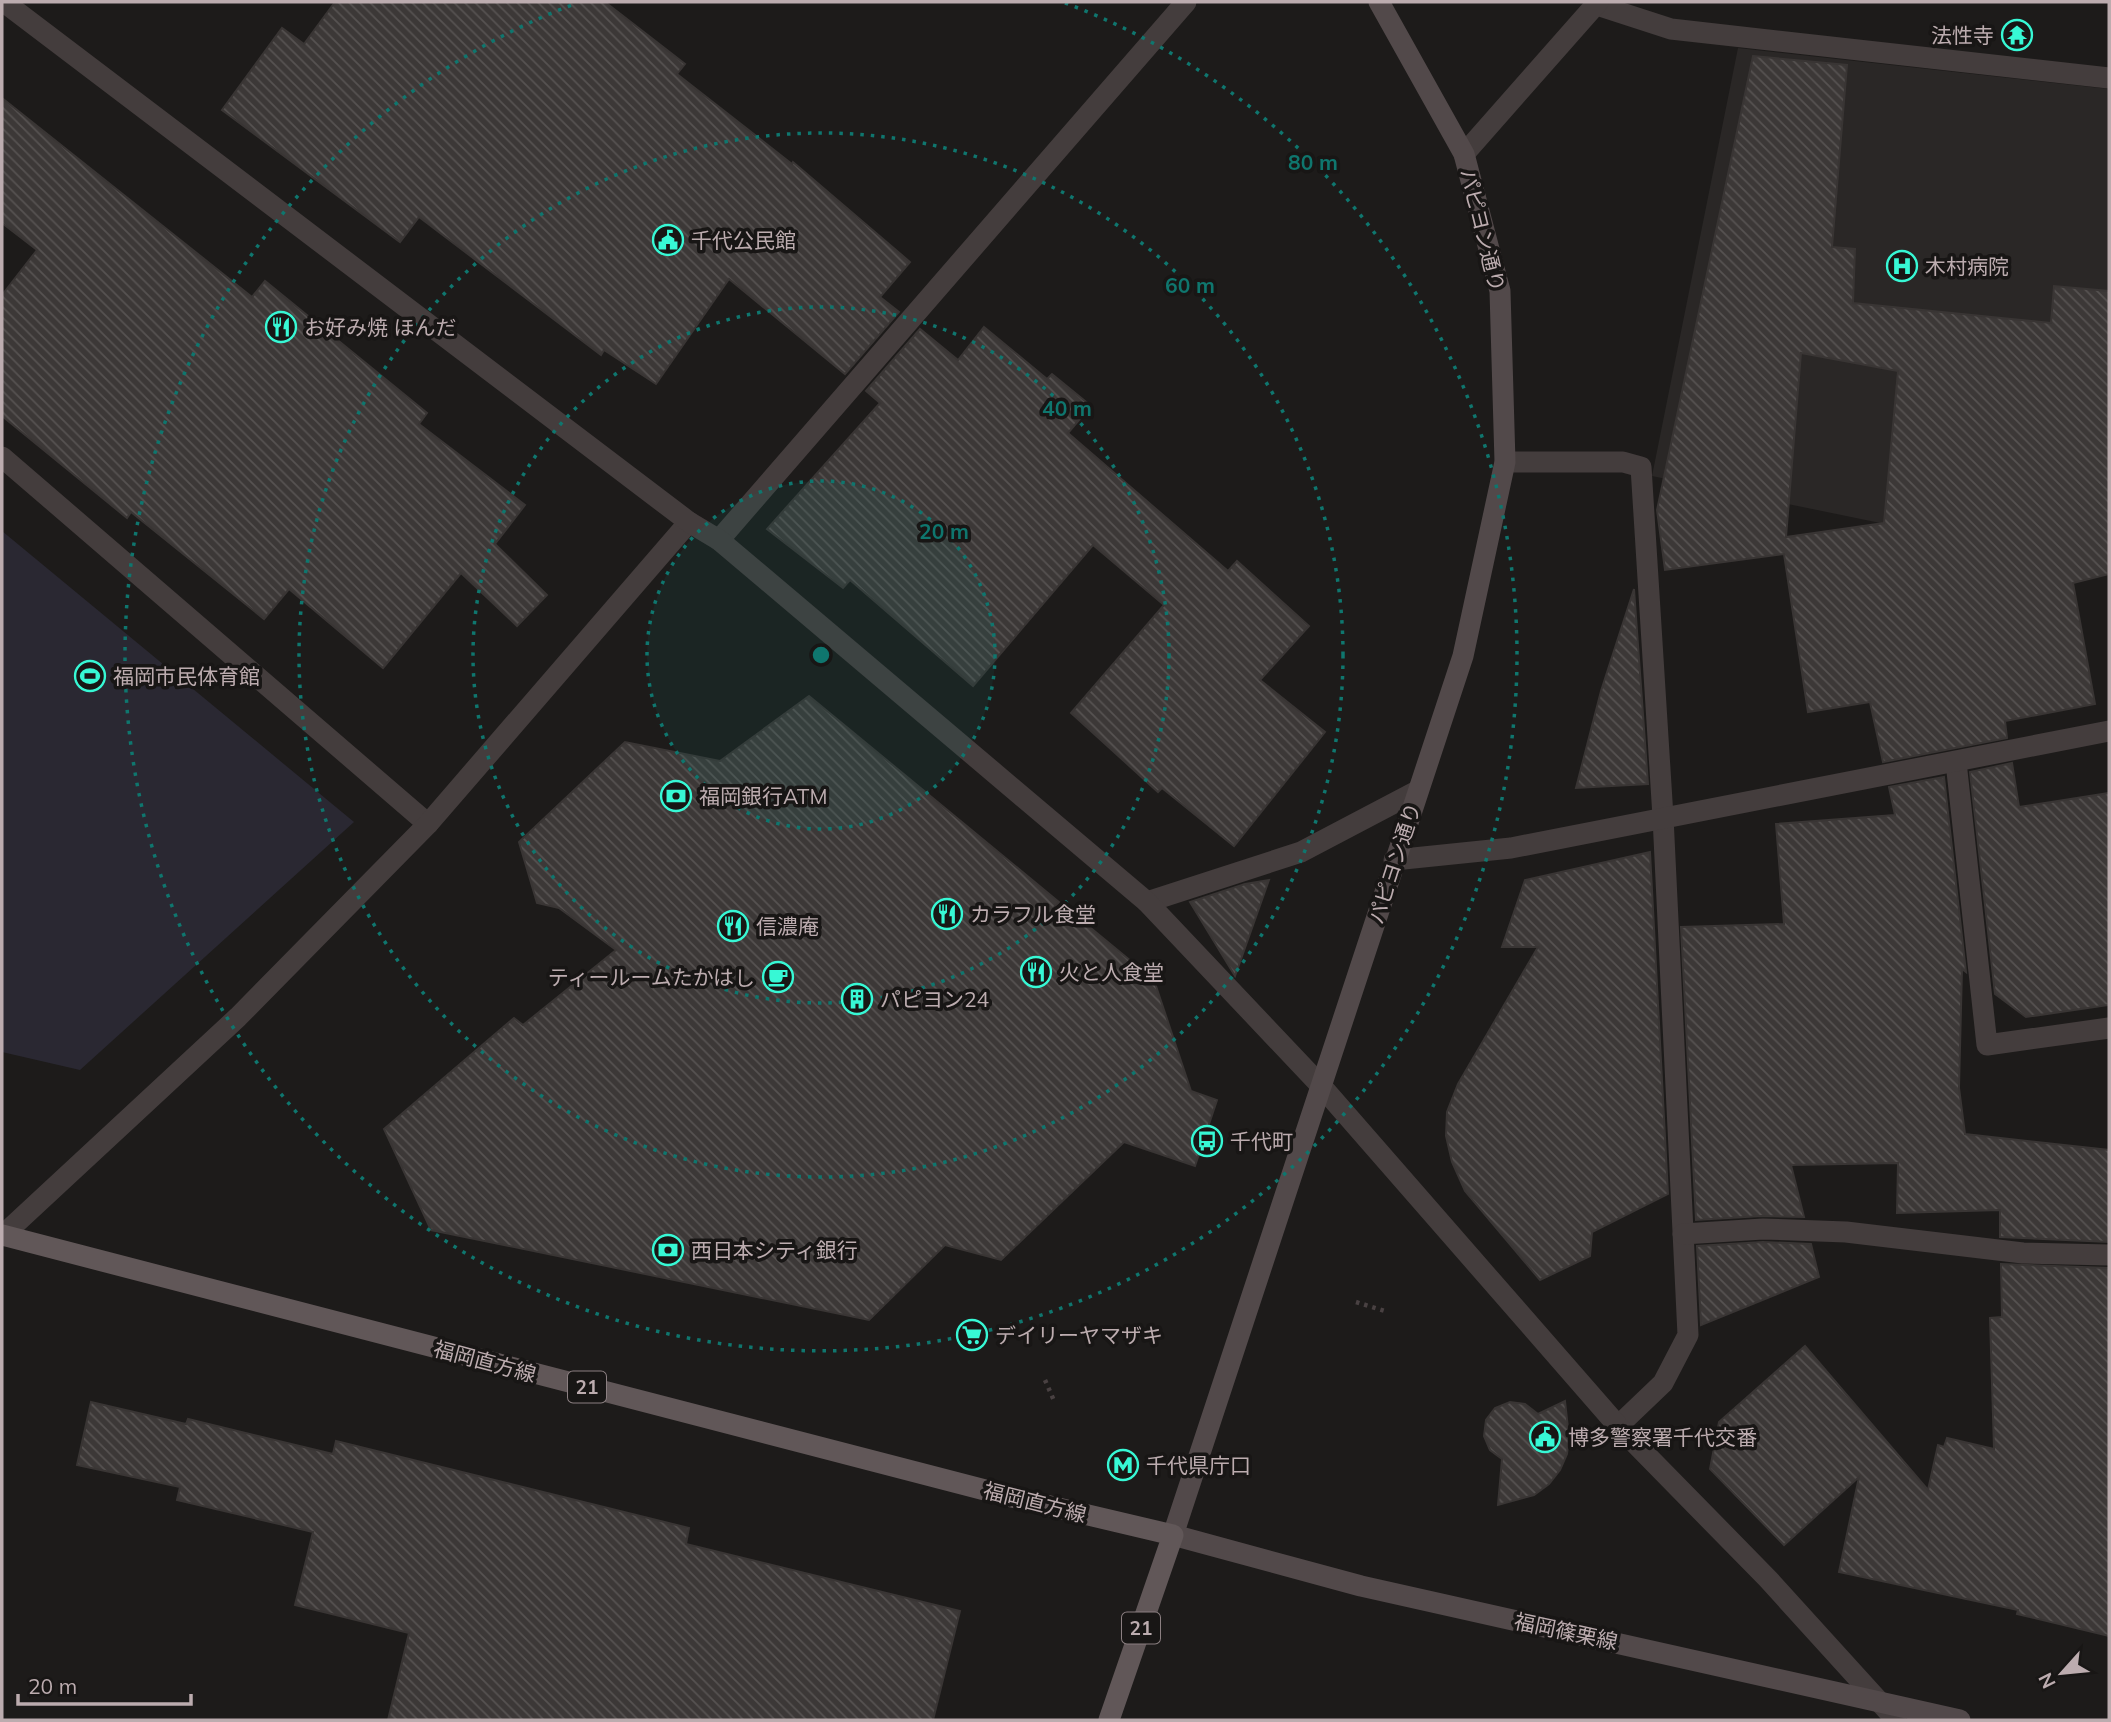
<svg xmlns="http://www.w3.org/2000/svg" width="2111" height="1722" font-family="Mulish,'Noto Sans JP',sans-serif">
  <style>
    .built { fill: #2a2726 }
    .pitch { fill: #2a2832 }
    .building { fill: url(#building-back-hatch); stroke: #393534; stroke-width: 2; fill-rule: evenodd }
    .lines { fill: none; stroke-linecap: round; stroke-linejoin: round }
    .path { stroke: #494142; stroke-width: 4.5; stroke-dasharray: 3.5 5; stroke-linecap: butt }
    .minor { stroke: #443d3d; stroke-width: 21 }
    .tertiary { stroke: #443d3d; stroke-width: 21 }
    .secondary { stroke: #52494a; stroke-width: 21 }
    .primary { stroke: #615758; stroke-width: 21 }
    .ring { fill: none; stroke: #0f766e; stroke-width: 3.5; stroke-dasharray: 3.5 7 }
    .labels { text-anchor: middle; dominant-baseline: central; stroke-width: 7; stroke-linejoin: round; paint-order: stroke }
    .shield { fill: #181615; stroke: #8b7f81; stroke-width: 2 }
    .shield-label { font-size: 19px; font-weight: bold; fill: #bcacaf }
    .poi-label { font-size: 21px; fill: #bcacaf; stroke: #181615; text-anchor: start }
    .street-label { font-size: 21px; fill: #bcacaf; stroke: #181615 }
    .centre { fill: #0f766e; stroke: #181615; stroke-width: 3.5 }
    .ring-label { font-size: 21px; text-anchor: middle; font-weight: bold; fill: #0f766e; stroke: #181615; stroke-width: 7; stroke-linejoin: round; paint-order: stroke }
  </style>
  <defs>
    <pattern id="building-back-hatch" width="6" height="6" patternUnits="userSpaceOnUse" patternTransform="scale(1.75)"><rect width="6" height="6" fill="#3c3837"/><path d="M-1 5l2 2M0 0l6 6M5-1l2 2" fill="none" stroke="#565251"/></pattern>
  </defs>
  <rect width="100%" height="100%" fill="#1d1b1a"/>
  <polygon class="built" points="1738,48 2109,89 2109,509 1958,539 1652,476"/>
  <polygon class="pitch" points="2,531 354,822 80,1070 2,1052"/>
  <g class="building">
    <polygon points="335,2 605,2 685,64 677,74 792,164 793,162 910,262 880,297 899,312 845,374 729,279 656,384 604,350 601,355 419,217 400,242 222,110 282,28 304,44"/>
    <path d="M1753 56 1847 65 1832 247 1855 249 1853 303 2051 323 2054 286 2109 291V574L2073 583 2095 704 2005 721 2007 738 1883 762 1870 702 1808 712 1784 554 1665 570 1657 510ZM1801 353 1898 371 1884 523 1786 537Z"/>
    <polygon points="2,98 252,297 265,281 427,413 419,424 525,505 495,544 547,595 517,626 461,573 383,668 289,589 264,619 131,512 127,518 2,416 2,295 37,250 2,223"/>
    <polygon points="984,327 1047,379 1052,374 1091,406 1068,433 1228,571 1237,561 1309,626 1260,680 1325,732 1234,846 1162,788 1158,792 1071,713 1164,605 1093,545 973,686 850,580 843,588 767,529 880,403 866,391 920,329 958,360"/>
    <polygon points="1634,589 1648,784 1576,788 1601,691"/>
    <polygon points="809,696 1059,902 1049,913 1069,910 1154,980 1191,1091 1217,1100 1195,1166 1124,1142 1001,1260 945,1245 869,1320 431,1230 384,1129 514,1018 523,1025 616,950 559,908 537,903 519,842 625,742 720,761"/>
    <polygon points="2012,763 2019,807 2109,793 2109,1005 2026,1017 1995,994 1970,772"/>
    <polygon points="1944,777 1966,972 1962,969 1959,1088 1965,1134 2109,1150 2109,1242 2000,1237 2000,1210 1897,1213 1898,1163 1791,1165 1804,1217 1762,1216 1696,1220 1681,927 1784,924 1776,824 1895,815 1889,787"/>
    <polygon points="1650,852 1668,1194 1592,1232 1590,1256 1540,1280 1465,1191 1452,1162 1446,1136 1447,1112 1458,1084 1538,947 1502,947 1525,880"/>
    <polygon points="1269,880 1235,976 1190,902 1245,884"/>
    <polygon points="1763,1242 1811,1244 1819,1277 1701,1325 1697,1246"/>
    <polygon points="2001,1264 2109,1268 2109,1636 2017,1614 2018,1610 1839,1572 1859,1477 1784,1545 1710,1469 1719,1422 1805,1346 1928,1490 1938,1445 1944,1447 1947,1438 1994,1449 1990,1318 2002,1317"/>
    <polygon points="1565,1401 1569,1437 1567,1454 1560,1470 1549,1484 1534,1495 1498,1505 1502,1459 1490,1450 1484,1436 1486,1420 1495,1408 1510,1402 1525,1404 1538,1414"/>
    <polygon points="91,1402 186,1424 188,1419 333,1454 336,1441 689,1528 686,1544 960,1611 933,1720 388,1720 409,1633 295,1605 313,1532 177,1500 180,1487 77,1465"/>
  </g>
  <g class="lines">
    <g class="path">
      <polyline points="1356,1302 1385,1311"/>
      <polyline points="1045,1380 1055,1403"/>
    </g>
    <g class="minor">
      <polyline points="1597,5 1671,29 2109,78"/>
      <polyline points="2,457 428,824"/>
      <polyline points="1505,462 1623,462 1641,467 1663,817 1688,1335 1663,1383 1618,1426"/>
      <polyline points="719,540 1186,2"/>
      <polyline points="1956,762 1987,1045 2109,1028"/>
      <polyline points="1394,860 1511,848 2109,731"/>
      <polyline points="1147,902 1301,852 1417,791"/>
      <polyline points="1323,1088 1618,1426 1768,1579 1896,1720"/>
      <polyline points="1683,1234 1763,1229 1846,1232 2023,1253 2109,1255"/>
      <polyline points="2,1236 238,1017 428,824 689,522"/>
    </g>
    <g class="tertiary">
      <polyline points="4,2 689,522 719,540 1147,902 1323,1088"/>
      <polyline points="1464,154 1598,2"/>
    </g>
    <polyline class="secondary" points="1379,2 1464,154 1500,291 1505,462 1463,656 1173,1535 1361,1586 1960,1720"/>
    <polyline class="primary" points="2,1235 1012,1497 1173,1535 1109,1720"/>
  </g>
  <circle cx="821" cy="655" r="174" fill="#0f766e" fill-opacity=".12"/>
  <g class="ring">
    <circle cx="821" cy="655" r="174"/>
    <circle cx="821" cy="655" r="348"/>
    <circle cx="821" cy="655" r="522"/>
    <path d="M1065 3A696 696 0 1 1 577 3"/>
  </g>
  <defs>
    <g id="temple-ring" transform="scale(1.575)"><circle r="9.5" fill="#181615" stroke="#37f8d5" stroke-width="1.5"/><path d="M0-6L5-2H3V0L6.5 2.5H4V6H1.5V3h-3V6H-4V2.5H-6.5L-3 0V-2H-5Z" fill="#37f8d5"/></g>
    <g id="civic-ring" transform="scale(1.575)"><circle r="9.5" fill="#181615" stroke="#37f8d5" stroke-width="1.5"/><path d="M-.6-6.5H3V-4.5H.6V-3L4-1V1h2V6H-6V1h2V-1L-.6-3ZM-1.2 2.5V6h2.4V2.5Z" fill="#37f8d5"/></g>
    <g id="hospital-ring" transform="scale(1.575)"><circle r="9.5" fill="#181615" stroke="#37f8d5" stroke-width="1.5"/><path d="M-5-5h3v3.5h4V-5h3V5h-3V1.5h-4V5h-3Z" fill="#37f8d5"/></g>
    <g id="restaurant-ring" transform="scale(1.575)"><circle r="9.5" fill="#181615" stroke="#37f8d5" stroke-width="1.5"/><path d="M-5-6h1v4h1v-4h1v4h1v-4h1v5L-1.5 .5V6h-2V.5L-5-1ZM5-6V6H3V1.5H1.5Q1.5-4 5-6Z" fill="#37f8d5"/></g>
    <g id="stadium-ring" transform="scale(1.575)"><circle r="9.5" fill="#181615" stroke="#37f8d5" stroke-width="1.5"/><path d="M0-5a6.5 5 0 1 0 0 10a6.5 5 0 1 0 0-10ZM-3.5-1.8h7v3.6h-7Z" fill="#37f8d5"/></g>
    <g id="bank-ring" transform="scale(1.575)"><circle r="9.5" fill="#181615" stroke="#37f8d5" stroke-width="1.5"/><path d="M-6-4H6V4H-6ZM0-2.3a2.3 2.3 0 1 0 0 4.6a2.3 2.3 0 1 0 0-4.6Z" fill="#37f8d5"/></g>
    <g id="cafe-ring" transform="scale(1.575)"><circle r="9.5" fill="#181615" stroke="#37f8d5" stroke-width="1.5"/><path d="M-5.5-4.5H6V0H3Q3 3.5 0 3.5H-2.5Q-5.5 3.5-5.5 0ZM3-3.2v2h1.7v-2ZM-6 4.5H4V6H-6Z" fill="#37f8d5"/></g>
    <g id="building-ring" transform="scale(1.575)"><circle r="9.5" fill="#181615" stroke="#37f8d5" stroke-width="1.5"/><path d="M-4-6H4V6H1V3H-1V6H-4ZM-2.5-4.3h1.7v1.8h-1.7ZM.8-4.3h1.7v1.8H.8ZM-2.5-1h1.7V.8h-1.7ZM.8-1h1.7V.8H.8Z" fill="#37f8d5"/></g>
    <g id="bus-ring" transform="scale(1.575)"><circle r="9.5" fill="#181615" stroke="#37f8d5" stroke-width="1.5"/><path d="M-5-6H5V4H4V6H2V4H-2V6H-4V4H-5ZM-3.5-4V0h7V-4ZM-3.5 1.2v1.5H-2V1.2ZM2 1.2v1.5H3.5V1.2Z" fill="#37f8d5"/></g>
    <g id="supermarket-ring" transform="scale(1.575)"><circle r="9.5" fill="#181615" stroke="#37f8d5" stroke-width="1.5"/><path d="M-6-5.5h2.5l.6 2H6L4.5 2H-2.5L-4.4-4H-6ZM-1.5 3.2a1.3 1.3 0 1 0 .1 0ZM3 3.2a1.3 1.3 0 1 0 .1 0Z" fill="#37f8d5"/></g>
    <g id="metro-ring" transform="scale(1.575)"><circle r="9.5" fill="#181615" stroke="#37f8d5" stroke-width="1.5"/><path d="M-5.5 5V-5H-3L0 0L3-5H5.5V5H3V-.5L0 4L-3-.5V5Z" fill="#37f8d5"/></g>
  </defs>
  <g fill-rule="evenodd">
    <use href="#temple-ring" x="2017" y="35"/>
    <use href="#civic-ring" x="668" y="240"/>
    <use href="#hospital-ring" x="1902" y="266"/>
    <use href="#restaurant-ring" x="281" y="327"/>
    <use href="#stadium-ring" x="90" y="676"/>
    <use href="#bank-ring" x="676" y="796"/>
    <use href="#restaurant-ring" x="947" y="914"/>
    <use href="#restaurant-ring" x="733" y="926"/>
    <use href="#restaurant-ring" x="1036" y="972"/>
    <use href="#cafe-ring" x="778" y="977"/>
    <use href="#building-ring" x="857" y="999"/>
    <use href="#bus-ring" x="1207" y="1141"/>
    <use href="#bank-ring" x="668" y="1250"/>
    <use href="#supermarket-ring" x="972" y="1335"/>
    <use href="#civic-ring" x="1545" y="1437"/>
    <use href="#metro-ring" x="1123" y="1465"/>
  </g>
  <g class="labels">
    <g class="shield">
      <rect x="568" y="1371.5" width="38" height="31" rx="5"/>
      <rect x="1122" y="1612.5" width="38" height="31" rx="5"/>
    </g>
    <g class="shield-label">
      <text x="587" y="1387">21</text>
      <text x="1141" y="1628">21</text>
    </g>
    <g class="poi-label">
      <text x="1994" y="35" text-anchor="end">法性寺</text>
      <text x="691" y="240">千代公民館</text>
      <text x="1925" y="266">木村病院</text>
      <text x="304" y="327">お好み焼 ほんだ</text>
      <text x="113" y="676">福岡市民体育館</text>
      <text x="699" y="796">福岡銀行ATM</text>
      <text x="970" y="914">カラフル食堂</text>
      <text x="756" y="926">信濃庵</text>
      <text x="1059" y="972">火と人食堂</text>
      <text x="755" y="977" text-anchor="end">ティールームたかはし</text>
      <text x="880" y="999">パピヨン24</text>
      <text x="1230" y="1141">千代町</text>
      <text x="691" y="1250">西日本シティ銀行</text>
      <text x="995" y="1335">デイリーヤマザキ</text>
      <text x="1568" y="1437">博多警察署千代交番</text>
      <text x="1146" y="1465">千代県庁口</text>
    </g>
    <g class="street-label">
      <text transform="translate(1483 230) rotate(76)">パピヨン通り</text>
      <text transform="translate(1394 863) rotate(-72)">パピヨン通り</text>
      <text transform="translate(485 1361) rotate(15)">福岡直方線</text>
      <text transform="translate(1035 1502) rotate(14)">福岡直方線</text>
      <text transform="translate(1566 1631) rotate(12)">福岡篠栗線</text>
    </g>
  </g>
  <circle cx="821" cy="655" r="10" class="centre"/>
  <g class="ring-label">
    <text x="1313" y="170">80 m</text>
    <text x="1190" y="293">60 m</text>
    <text x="1067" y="416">40 m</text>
    <text x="944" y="539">20 m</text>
  </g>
  <rect width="2111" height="1722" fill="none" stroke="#bcacaf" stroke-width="7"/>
  <g transform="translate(2062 1673) rotate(243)" stroke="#181615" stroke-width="5" paint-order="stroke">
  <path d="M0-5L12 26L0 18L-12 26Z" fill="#bcacaf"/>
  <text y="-10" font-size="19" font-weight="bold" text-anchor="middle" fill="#bcacaf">N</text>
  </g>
  <path d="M18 1694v10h173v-10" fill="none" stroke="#bcacaf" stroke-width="3.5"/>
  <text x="28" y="1694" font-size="21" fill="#bcacaf" stroke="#181615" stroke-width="5" paint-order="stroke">20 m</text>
</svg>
